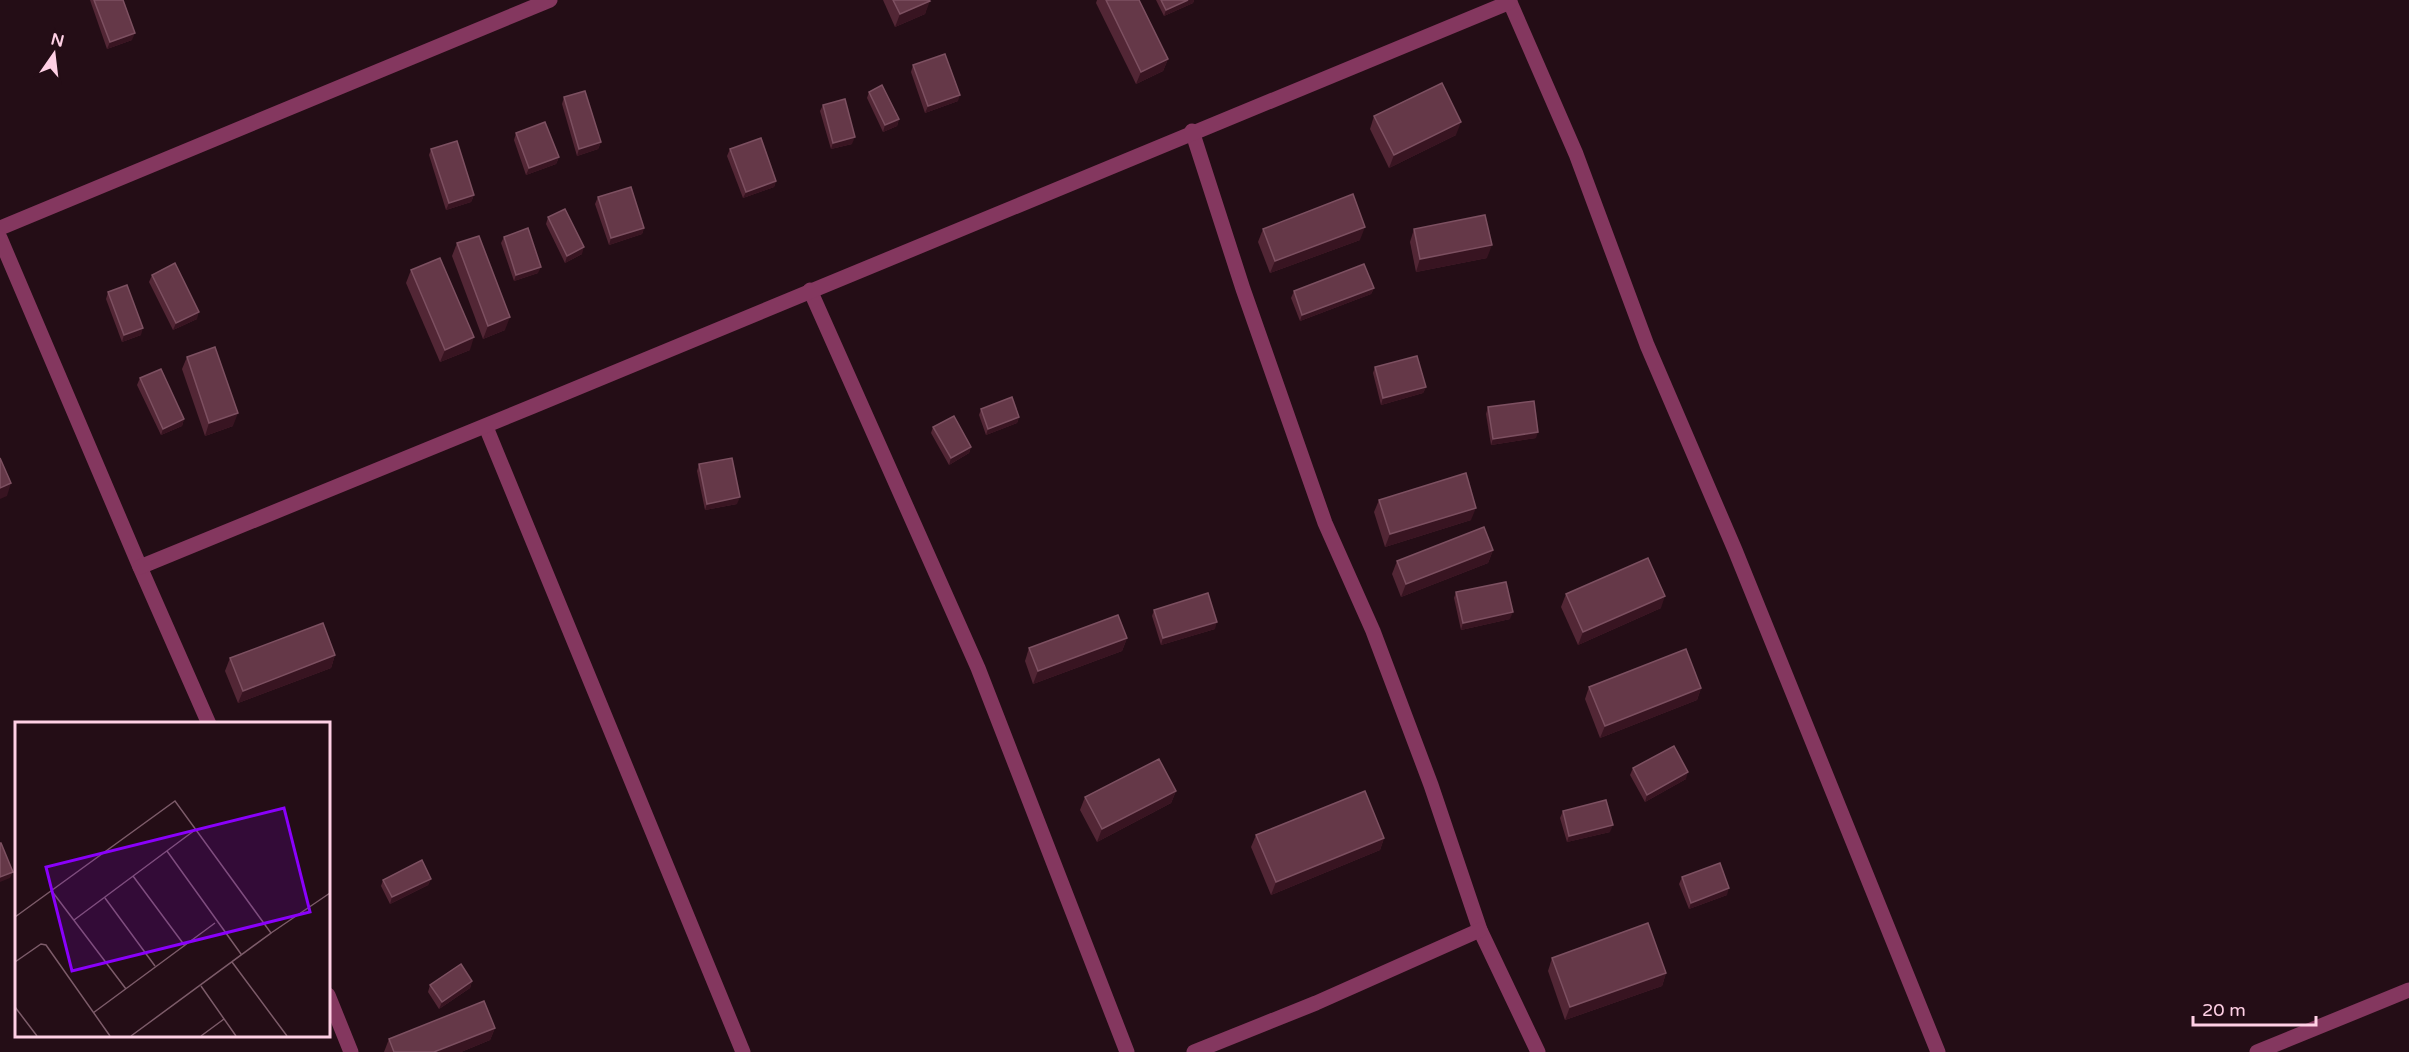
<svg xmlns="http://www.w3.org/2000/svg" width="2409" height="1052" font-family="'Varela Round',sans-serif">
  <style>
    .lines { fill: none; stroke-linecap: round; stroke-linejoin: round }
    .minor { stroke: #84375f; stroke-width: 15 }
    .wall { fill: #522635 }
    .shaded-wall { fill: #381421 }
    .building { fill: #653848; stroke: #7d5061; stroke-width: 1.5 }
    .inset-road { fill: none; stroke: #7c5b69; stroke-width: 1.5 }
    .view { fill: #8a00fb; fill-opacity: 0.15; stroke: #8a00fb; stroke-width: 3 }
    .inset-edge { fill: none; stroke: #ffd0e5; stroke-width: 3 }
  </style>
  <rect width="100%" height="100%" fill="#240d16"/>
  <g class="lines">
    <g class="minor">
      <polyline points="1509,0 1576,154 1647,345 1735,550 1938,1052"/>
      <polyline points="1192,131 1243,289 1325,523 1373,631 1431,785 1480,930 1538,1052"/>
      <polyline points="0,228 550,0"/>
      <polyline points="0,238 140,567 209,724"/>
      <polyline points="810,290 978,668 1127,1052"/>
      <polyline points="486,427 743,1052"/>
      <path d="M140 567C598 382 1052 188 1510 2"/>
      <polyline points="328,995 351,1052"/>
      <polyline points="1194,1052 1316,1003 1480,930"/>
      <polyline points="2257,1052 2409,990"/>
    </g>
  </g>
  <g class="wall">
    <polygon points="90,0 123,0 132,40 107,49"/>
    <polygon points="883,0 929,0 925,14 895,27"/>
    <polygon points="1097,0 1139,0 1168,59 1163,71 1136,84 1096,3"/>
    <polygon points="1156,0 1194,0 1193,3 1164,16"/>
    <polygon points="913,65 958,101 925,113 911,72"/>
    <polygon points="869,92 899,119 897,126 883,132 867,98"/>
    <polygon points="564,97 601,142 598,149 577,156 562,104"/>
    <polygon points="823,105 852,144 831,149 820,111"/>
    <polygon points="1374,116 1456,135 1389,168 1370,129"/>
    <polygon points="516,133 559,157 556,164 526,175 514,140"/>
    <polygon points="431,149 474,195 471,202 446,210 429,155"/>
    <polygon points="730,149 776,181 774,187 743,198 727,156"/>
    <polygon points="598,197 644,228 642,234 609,245 595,204"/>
    <polygon points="548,217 582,254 565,263 546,224"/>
    <polygon points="1263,229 1360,240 1270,273 1258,242"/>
    <polygon points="1414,229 1487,258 1416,272 1410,242"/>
    <polygon points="504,237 538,273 514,281 501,243"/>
    <polygon points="457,243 505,330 483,339 452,256"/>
    <polygon points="411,270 470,350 440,362 406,283"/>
    <polygon points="152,275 197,319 173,330 149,282"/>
    <polygon points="1374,288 1371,294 1300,321 1291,298 1294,291"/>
    <polygon points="108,292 141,335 122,342 106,299"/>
    <polygon points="187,357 233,426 205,436 182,369"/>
    <polygon points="1375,367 1426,387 1423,393 1381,405 1373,373"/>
    <polygon points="140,378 184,419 182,426 161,435 137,385"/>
    <polygon points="1488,407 1536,438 1491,445 1486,414"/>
    <polygon points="981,409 1019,417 1017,423 986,435 979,415"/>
    <polygon points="933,427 971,447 969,453 949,465 931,433"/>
    <polygon points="699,464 737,504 705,510 697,471"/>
    <polygon points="1379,500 1471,520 1385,547 1374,512"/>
    <polygon points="1493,550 1488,563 1401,597 1392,574 1397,561"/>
    <polygon points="1456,592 1510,619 1461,630 1454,598"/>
    <polygon points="1566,594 1661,608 1578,645 1561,607"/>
    <polygon points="1154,610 1215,629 1161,645 1152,616"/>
    <polygon points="1127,638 1122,651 1033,684 1025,661 1029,648"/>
    <polygon points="335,655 331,668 238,703 225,671 230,658"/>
    <polygon points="1589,687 1701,688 1697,700 1600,738 1585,699"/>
    <polygon points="1633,768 1686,779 1645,802 1630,775"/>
    <polygon points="1176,791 1171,803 1097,842 1080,810 1085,797"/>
    <polygon points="1563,811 1610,832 1567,842 1560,818"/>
    <polygon points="1256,835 1384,838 1380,850 1271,895 1251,847"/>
    <polygon points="1682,877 1727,895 1689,909 1679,884"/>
    <polygon points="431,879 428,885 390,904 381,886 383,880"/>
    <polygon points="1552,958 1666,973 1662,986 1565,1020 1548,971"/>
    <polygon points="472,981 470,988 439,1009 428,992 430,985"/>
    <polygon points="495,1028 490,1040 461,1052 384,1052 389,1039"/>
  </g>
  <g class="shaded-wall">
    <polygon points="1188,0 1194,0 1193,3 1164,16 1166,10"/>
    <polygon points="930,1 925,14 895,27 900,14"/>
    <polygon points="135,33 132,40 107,49 110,42"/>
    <polygon points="1168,59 1163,71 1136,84 1141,72"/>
    <polygon points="960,95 958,101 925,113 928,106"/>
    <polygon points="899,119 897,126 883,132 885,125"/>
    <polygon points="1461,122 1456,135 1389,168 1394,155"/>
    <polygon points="855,137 852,144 831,149 833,143"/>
    <polygon points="601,142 598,149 577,156 579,149"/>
    <polygon points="559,157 556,164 526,175 529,168"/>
    <polygon points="776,181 774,187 743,198 746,192"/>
    <polygon points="474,195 471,202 446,210 449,203"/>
    <polygon points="1365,227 1360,240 1270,273 1275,261"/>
    <polygon points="644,228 642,234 609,245 611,238"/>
    <polygon points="1492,245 1487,258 1416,272 1420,259"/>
    <polygon points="584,247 582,254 565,263 567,256"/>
    <polygon points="541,267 538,273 514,281 516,275"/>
    <polygon points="1374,288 1371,294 1300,321 1302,315"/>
    <polygon points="199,312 197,319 173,330 176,323"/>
    <polygon points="510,317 505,330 483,339 488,326"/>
    <polygon points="143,328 141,335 122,342 124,335"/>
    <polygon points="474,337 470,350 440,362 445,350"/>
    <polygon points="1426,387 1423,393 1381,405 1383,398"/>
    <polygon points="238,413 233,426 205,436 209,423"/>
    <polygon points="1019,417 1017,423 986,435 988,429"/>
    <polygon points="184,419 182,426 161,435 163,429"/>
    <polygon points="1538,432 1536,438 1491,445 1493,439"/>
    <polygon points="971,447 969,453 949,465 951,458"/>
    <polygon points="11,483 7,496 0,499 0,488"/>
    <polygon points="740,497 737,504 705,510 707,504"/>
    <polygon points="1476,508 1471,520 1385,547 1390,534"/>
    <polygon points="1493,550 1488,563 1401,597 1406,584"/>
    <polygon points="1665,596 1661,608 1578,645 1583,632"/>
    <polygon points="1513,612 1510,619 1461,630 1463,623"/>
    <polygon points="1217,622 1215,629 1161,645 1163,638"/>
    <polygon points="1127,638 1122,651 1033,684 1038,671"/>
    <polygon points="335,655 331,668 238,703 243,691"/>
    <polygon points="1701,688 1697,700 1600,738 1605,726"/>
    <polygon points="1688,772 1686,779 1645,802 1647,795"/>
    <polygon points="1176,791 1171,803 1097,842 1102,829"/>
    <polygon points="1613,825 1610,832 1567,842 1569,836"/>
    <polygon points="1384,838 1380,850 1271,895 1276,882"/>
    <polygon points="13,872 10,878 0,882 0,877"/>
    <polygon points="431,879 428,885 390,904 392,897"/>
    <polygon points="1729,888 1727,895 1689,909 1691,903"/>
    <polygon points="1666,973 1662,986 1565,1020 1570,1007"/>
    <polygon points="472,981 470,988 439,1009 442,1002"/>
    <polygon points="495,1028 490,1040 461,1052 434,1052"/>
  </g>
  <g class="building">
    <polygon points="94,0 123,0 135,33 110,42"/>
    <polygon points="893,0 929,0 930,1 900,14"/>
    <polygon points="1106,0 1139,0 1168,59 1141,72"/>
    <polygon points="1161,0 1188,0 1166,10"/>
    <polygon points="945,54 960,95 928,106 913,65"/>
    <polygon points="1442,83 1461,122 1394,155 1374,116"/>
    <polygon points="882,85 899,119 885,125 869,92"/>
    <polygon points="585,91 601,142 579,149 564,97"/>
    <polygon points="845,99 855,137 833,143 823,105"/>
    <polygon points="545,122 559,157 529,168 516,133"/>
    <polygon points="761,138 776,181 746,192 730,149"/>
    <polygon points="457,141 474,195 449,203 431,149"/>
    <polygon points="631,187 644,228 611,238 598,197"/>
    <polygon points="1353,194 1365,227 1275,261 1263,229"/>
    <polygon points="565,209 584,247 567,256 548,217"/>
    <polygon points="1485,215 1492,245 1420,259 1414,229"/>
    <polygon points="528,228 541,267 516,275 504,237"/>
    <polygon points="479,236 510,317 488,326 457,243"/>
    <polygon points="440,258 474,337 445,350 411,270"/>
    <polygon points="175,263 199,312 176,323 152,275"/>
    <polygon points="1364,264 1374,288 1302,315 1294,291"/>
    <polygon points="127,285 143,328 124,335 108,292"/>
    <polygon points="215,347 238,413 209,423 187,357"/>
    <polygon points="1417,356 1426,387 1383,398 1375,367"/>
    <polygon points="161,369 184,419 163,429 140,378"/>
    <polygon points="1012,397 1019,417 988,429 981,409"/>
    <polygon points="1534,401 1538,432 1493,439 1488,407"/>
    <polygon points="954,416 971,447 951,458 933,427"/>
    <polygon points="0,458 11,483 0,488"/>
    <polygon points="732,458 740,497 707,504 699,464"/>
    <polygon points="1466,473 1476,508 1390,534 1379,500"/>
    <polygon points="1484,527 1493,550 1406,584 1397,561"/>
    <polygon points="1648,558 1665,596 1583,632 1566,594"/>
    <polygon points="1506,582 1513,612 1463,623 1456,592"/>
    <polygon points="1208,593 1217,622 1163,638 1154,610"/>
    <polygon points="1118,615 1127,638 1038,671 1029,648"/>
    <polygon points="323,623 335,655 243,691 230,658"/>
    <polygon points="1686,649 1701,688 1605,726 1589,687"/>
    <polygon points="1674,746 1688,772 1647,795 1633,768"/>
    <polygon points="1159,759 1176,791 1102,829 1085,797"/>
    <polygon points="1365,791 1384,838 1276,882 1256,835"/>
    <polygon points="1606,800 1613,825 1569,836 1563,811"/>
    <polygon points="0,843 1,843 13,872 0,877"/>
    <polygon points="422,860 431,879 392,897 383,880"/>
    <polygon points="1720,863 1729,888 1691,903 1682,877"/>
    <polygon points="1648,923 1666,973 1570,1007 1552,958"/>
    <polygon points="461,964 472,981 442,1002 430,985"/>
    <polygon points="484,1001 495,1028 434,1052 394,1052 389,1039"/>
  </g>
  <g transform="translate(15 722)">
    <rect width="315" height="315" fill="#240d16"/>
    <path class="inset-road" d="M152 129 226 232M118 154 170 224M36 168 111 267M90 176 140 244M0 195 160 79 256 211 116 314M59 198 180 108M256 211 315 171M0 240 26 222 31 223 95 314M217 240 272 314M186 264 221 314M0 285 22 314M78 291 200 201M186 314 209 297"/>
    <path class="view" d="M269 86 295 190 57 249 31 145Z"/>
    <rect width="315" height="315" class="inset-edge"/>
  </g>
  <g transform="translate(54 54) rotate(14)" stroke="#240d16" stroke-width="4.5" paint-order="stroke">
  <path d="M0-4.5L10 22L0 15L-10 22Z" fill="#ffd0e5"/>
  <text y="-9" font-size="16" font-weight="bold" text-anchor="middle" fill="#ffd0e5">N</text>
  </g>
  <path d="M2193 1016v9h123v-9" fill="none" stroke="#ffd0e5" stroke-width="3"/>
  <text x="2202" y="1016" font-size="18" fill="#ffd0e5" stroke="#240d16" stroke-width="4.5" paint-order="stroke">20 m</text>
</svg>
